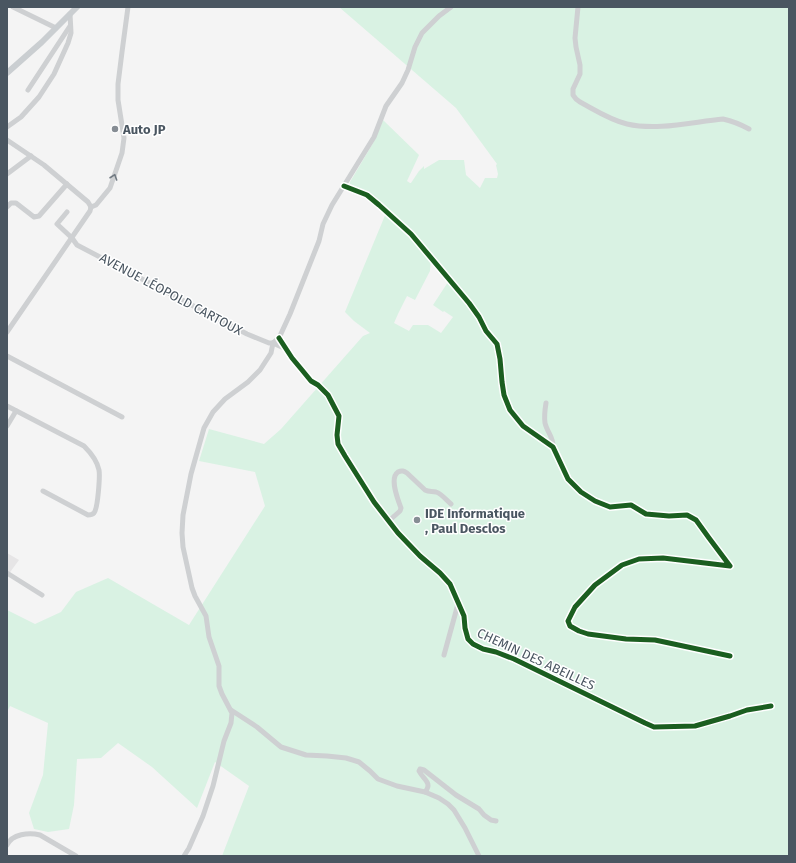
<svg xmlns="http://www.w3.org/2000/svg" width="796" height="863" font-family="'Fira Sans',sans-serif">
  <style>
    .education { fill: #e6e5e6 }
    .green { fill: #d9f2e3 }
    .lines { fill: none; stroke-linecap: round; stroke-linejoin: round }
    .minor { stroke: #ced0d2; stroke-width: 5 }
    .major { stroke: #caced1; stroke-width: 6 }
    .cycleway-casing { stroke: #fff; stroke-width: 8 }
    .cycleway { stroke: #1b5e20; stroke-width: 5 }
    .oneway { stroke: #727b83 }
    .poi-dot { fill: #868d94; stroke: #fff; stroke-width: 1.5 }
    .labels { text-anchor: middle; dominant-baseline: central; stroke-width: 3; stroke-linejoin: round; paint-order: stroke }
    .poi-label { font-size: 13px; font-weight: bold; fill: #4a5661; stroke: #fff; text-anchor: start }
    .street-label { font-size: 13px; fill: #4a5661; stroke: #fff }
  </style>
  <rect width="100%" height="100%" fill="#f4f4f4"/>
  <polygon class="education" points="7,553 19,560 8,575 7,574"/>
  <path class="green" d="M339 7H789V856H222L249 786 215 762 197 808 152 767 118 743 101 758 77 759 74 805 69 829 48 832 34 829 29 813 43 775 48 723 10 706 7 712V610L35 624 61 612 76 592 108 578 189 625 265 506 255 472 199 461 209 429 264 444 281 429 363 336 370 333 354 321 345 312 386 213 411 236 410 237C415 242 427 255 430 261 431 264 430 268 430 271L415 300 407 296 398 314 394 323 409 331 413 325H428L441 333 453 317 444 311 443 312 433 305 448 282 474 313H479L415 236 381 204 369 195 351 187 350 185V182L373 143 383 120 419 155 407 181 410 183H411L419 171 424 166V169L439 160H464L466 175 480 188 485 178H497L498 174 496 165 497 164 456 108Z"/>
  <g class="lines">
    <g class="minor">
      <polyline points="13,7 56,28"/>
      <path d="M578 7 575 38 576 47 580 65V74L573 89V95L576 99 580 102C595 110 610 120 627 124 657 131 692 122 723 119 732 121 740 124 749 129"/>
      <polyline points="28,90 70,26"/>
      <polyline points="7,127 21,117 39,97 54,74 68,43 71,33 70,14"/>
      <polyline points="7,140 44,165 88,202 91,207"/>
      <polyline points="7,174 31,156"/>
      <polyline points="344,186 367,195 379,205 411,234 469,303 479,317 486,331 497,344 500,359 502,382 504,395 510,410 523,426 553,447 568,479 581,492 595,501 610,507 631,505 646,514 669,516 687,515 696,520 709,538 730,566 663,558 639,559 622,565 595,585 575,607 568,621 570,626 579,631 588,634 626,639 655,640 730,656"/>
      <polyline points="7,207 11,203 16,203 34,217 39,216 67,184"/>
      <polyline points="91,207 96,205 110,188 122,153 124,138 118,100 118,84 122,52 128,7"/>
      <polyline points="67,212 57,224 72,238 77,245 247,334 269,343 273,343 286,349"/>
      <polyline points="7,332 90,211 91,207"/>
      <polyline points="279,338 292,358 302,370 311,381 318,385 328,395 339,416 337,435 338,444 345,456 374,502 398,533 420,556 440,573 450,584 464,616 465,628 468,639 473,644 483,649 496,652 514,659 645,723 654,727 695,726 730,716 747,710 771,706"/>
      <polyline points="273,343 279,338 290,314 319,241 323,224 332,205 374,137 386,106 402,83 408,70 415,47 422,33 439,16 451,7"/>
      <polyline points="7,356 122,417"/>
      <path d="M546 403C545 409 544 416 545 423 547 432 554 438 553 447"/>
      <path d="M7 406 84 446C91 453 97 460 99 470 100 476 98 508 94 513 92 515 91 515 88 515L43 491"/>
      <polyline points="7,426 16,411"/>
      <path d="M386 518 391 519 400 511 401 508C398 500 389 478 398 472 402 470 404 471 407 473L425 490C429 492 432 491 436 492 442 494 446 500 451 504"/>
      <polyline points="7,573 42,595"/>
      <polyline points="444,655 458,604"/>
      <polyline points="231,710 257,727 281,747 306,755 327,756 346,758 359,762 370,771 378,779 397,786 425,792 439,798 448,804 454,810 465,828 479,856"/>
      <path d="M425 792C433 783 423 779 419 771L420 769 424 770 456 795 479 809 484 815 491 820 496 821"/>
      <path d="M7 845C12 834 29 832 40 835L76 856"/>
      <polyline points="184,856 189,848 203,816 213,786 224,741 231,723 232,713 222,694 219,686 219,666 209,637 206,616 195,596 192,588 183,547 182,533 183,515 191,474 204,428 213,412 225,399 248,382 260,370 271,353 273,343"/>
    </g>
    <polyline class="major" points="7,73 42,42 77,7"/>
    <g class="cycleway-casing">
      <g id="cycleway">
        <polyline points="344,186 367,195 379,205 411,234 469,303 479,317 486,331 497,344 500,359 502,382 504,395 510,410 523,426 553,447 568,479 581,492 595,501 610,507 631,505 646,514 669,516 687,515 696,520 709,538 730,566 663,558 639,559 622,565 595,585 575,607 568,621 570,626 579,631 588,634 626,639 655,640 730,656"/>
        <polyline points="279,338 292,358 302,370 311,381 318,385 328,395 339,416 337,435 338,444 345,456 374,502 398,533 420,556 440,573 450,584 464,616 465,628 468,639 473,644 483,649 496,652 514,659 645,723 654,727 695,726 730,716 747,710 771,706"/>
      </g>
    </g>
    <use href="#cycleway" class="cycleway"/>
  </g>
  <defs><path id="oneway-chevron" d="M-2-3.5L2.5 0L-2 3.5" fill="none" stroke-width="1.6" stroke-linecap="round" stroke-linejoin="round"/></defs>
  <use class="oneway" href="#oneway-chevron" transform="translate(114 177) rotate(-71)"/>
  <g class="poi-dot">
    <circle cx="115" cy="129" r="4"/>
    <circle cx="417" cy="520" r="4"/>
  </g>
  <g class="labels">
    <g class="poi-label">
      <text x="123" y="129">Auto JP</text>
      <text x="425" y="513">IDE Informatique<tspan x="425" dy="15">, Paul Desclos</tspan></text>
    </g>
    <g class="street-label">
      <text transform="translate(171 294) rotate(28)">AVENUE LÉOPOLD CARTOUX</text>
      <text transform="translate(536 659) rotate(25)">CHEMIN DES ABEILLES</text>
    </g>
  </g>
  <rect width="796" height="863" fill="none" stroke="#4a5661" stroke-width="16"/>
</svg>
